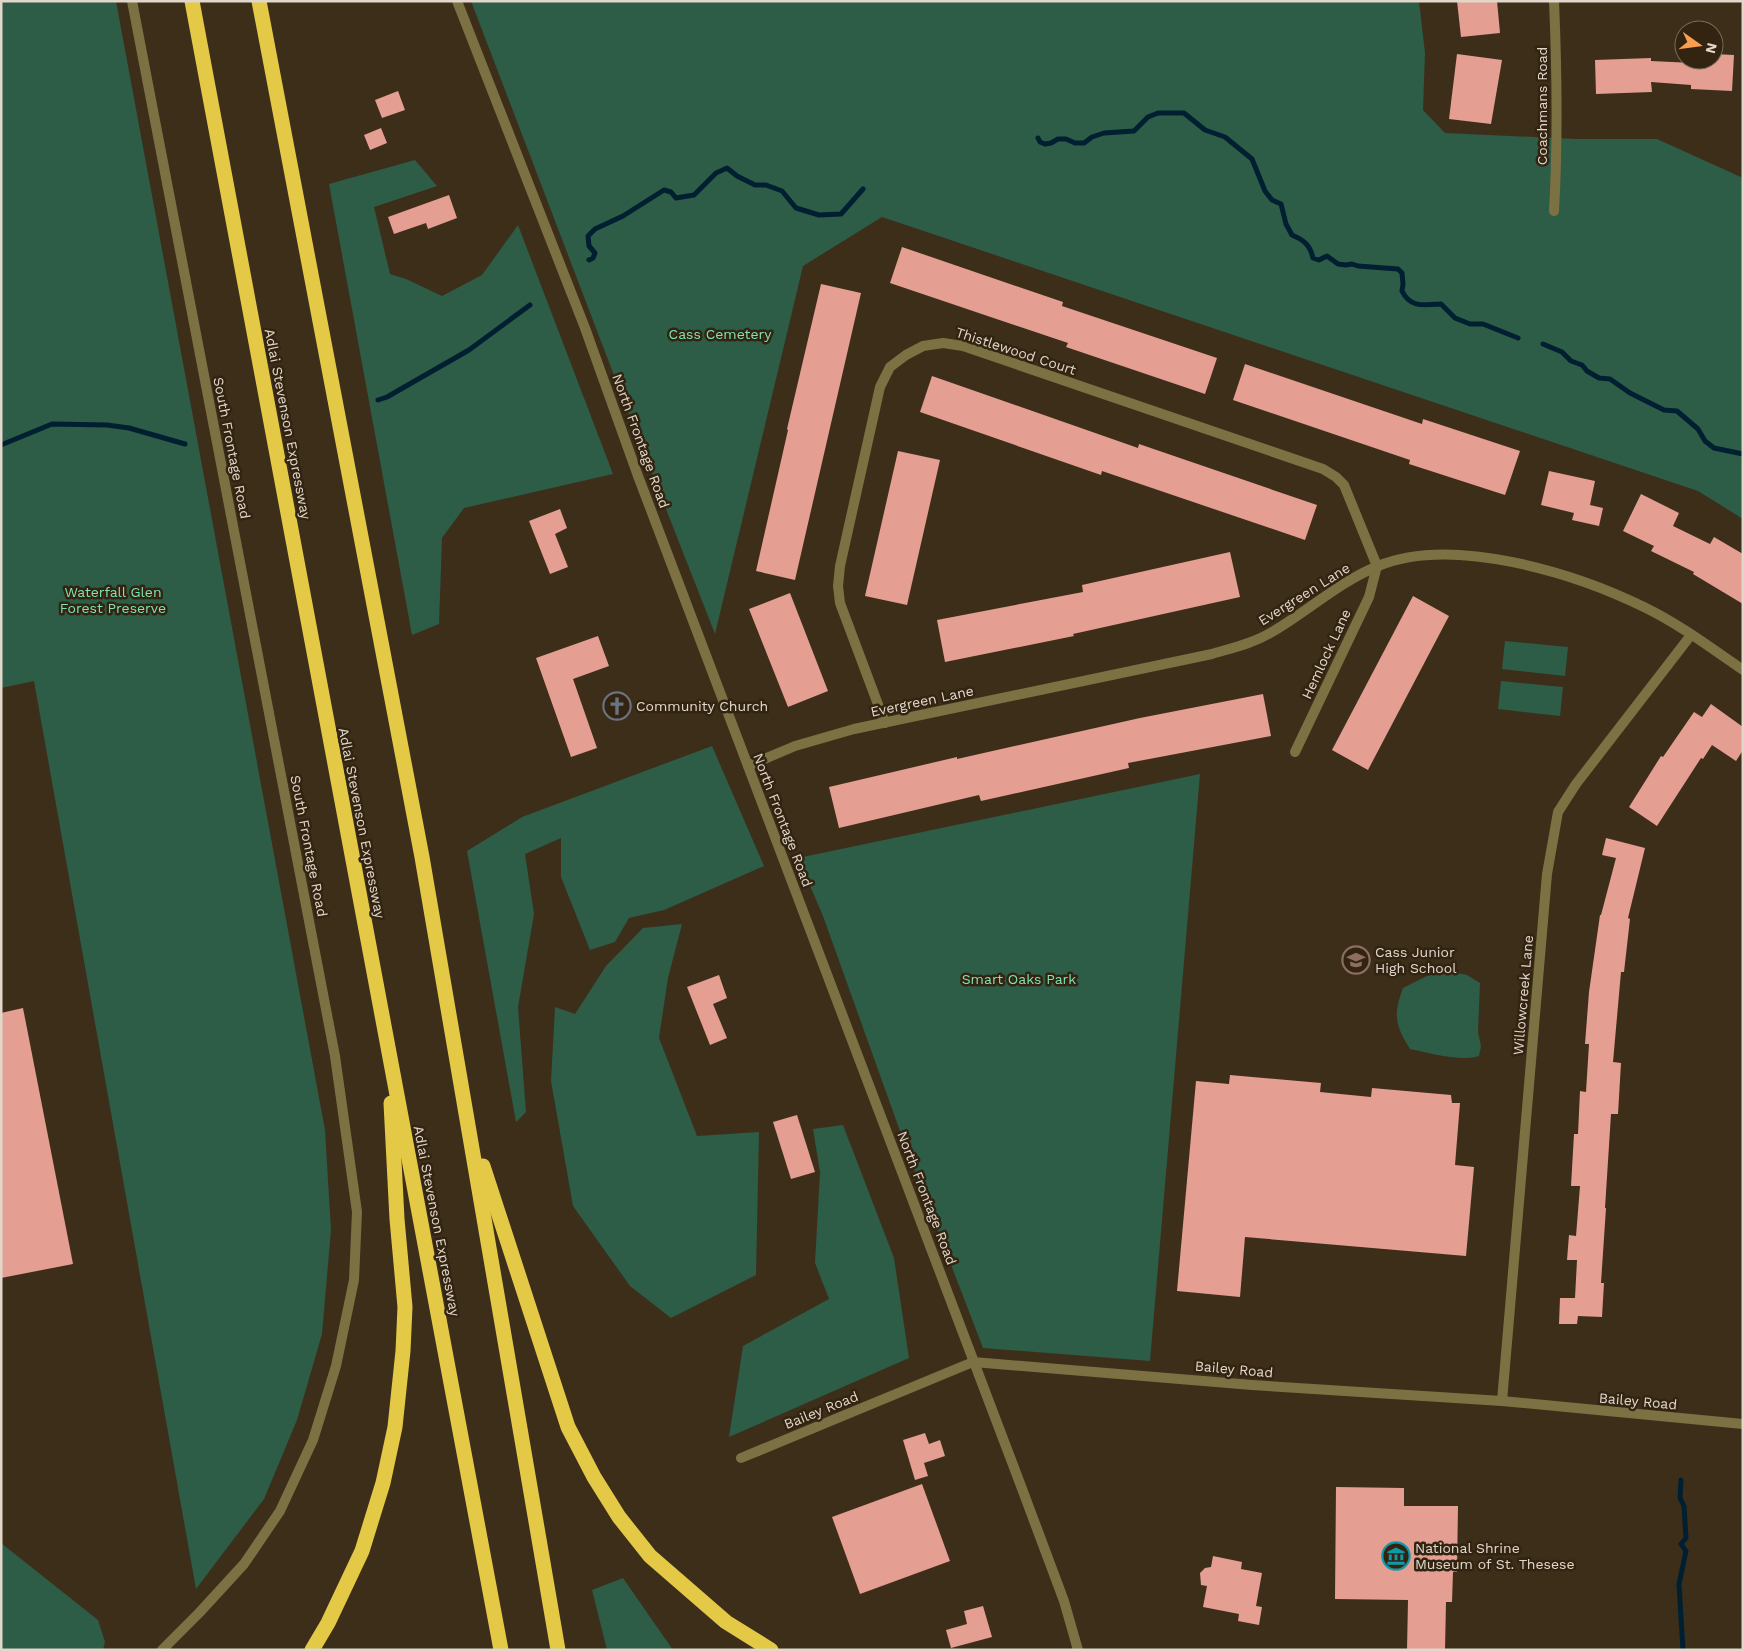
<svg xmlns="http://www.w3.org/2000/svg" width="1744" height="1651" font-family="'Work Sans',sans-serif">
  <style>
    .green { fill: #2d5c47 }
    .lines { fill: none; stroke-linecap: round; stroke-linejoin: round }
    .stream { stroke: #002032; stroke-width: 5 }
    .building { fill: #e59e92 }
    .minor { stroke: #7c7143; stroke-width: 10 }
    .tertiary { stroke: #7c7143; stroke-width: 10 }
    .motorway { stroke: #e4c947; stroke-width: 15 }
    .labels { text-anchor: middle; dominant-baseline: central; stroke-width: 5; stroke-linejoin: round; paint-order: stroke }
    .street-label { font-size: 14px; fill: #e1d7cb; stroke: #322410 }
    .park-label { font-size: 14px; fill: #7de4b7; stroke: #322410 }
    .poi-label { font-size: 14px; fill: #e1d7cb; stroke: #322410; text-anchor: start }
  </style>
  <rect width="100%" height="100%" fill="#3d2e1a"/>
  <g class="green">
    <polygon points="1,1 116,1 325,1130 331,1230 322,1334 297,1420 264,1499 196,1589 34,681 1,688"/>
    <polygon points="471,1 1419,1 1425,53 1423,110 1445,133 1576,139 1657,139 1743,178 1743,519 1698,491 882,217 803,266 715,634 633,425"/>
    <polygon points="415,160 437,186 374,207 390,274 406,279 442,296 482,275 518,225 613,474 464,508 442,538 439,624 412,635 329,184"/>
    <polygon points="1505,641 1568,647 1565,676 1502,669"/>
    <polygon points="1501,681 1563,687 1560,716 1498,709"/>
    <polygon points="712,746 764,866 664,910 629,918 615,942 590,950 561,877 561,838 525,854 534,914 518,1007 526,1112 516,1122 467,851 522,817"/>
    <polygon points="1200,774 1150,1361 983,1348 905,1145 823,916 798,858"/>
    <polygon points="682,924 668,978 659,1038 697,1136 759,1132 756,1275 671,1318 630,1286 573,1206 551,1081 555,1007 575,1014 606,966 643,928"/>
    <path d="M1447 971 1467 975 1480 983 1478 1032 1481 1046 1479 1056C1460 1062 1430 1053 1410 1049 1395 1025 1393 1015 1403 988L1433 973Z"/>
    <polygon points="843,1125 894,1258 909,1358 729,1437 743,1346 829,1299 815,1263 820,1172 813,1129"/>
    <polygon points="1,1543 98,1620 105,1642 103,1650 1,1650"/>
    <polygon points="623,1578 673,1650 607,1650 592,1590"/>
  </g>
  <g class="lines">
    <g class="stream">
      <path d="M1038 138 1040 142 1045 144 1051 143 1058 139H1066L1075 143H1084L1092 137 1104 133 1134 131 1148 117 1158 113H1184L1205 130 1225 137 1252 159 1265 191 1272 200 1281 204 1286 224 1292 235C1304 240 1310 245 1313 258L1319 260 1327 256 1338 264 1346 265 1352 264 1358 266 1398 269 1402 273 1403 284 1402 291C1410 308 1424 305 1441 304L1455 318 1470 324H1483L1518 338"/>
      <polyline points="589,260 593,258 595,253 589,246 588,236 595,229 623,216 664,190 671,192 676,198 694,195 716,173 727,168 737,176 755,185 766,185 782,191 796,208 819,215 841,214 863,189"/>
      <polyline points="1543,344 1562,352 1571,361 1582,365 1587,371 1599,378 1610,379 1630,393 1664,410 1677,411 1698,429 1705,441 1714,448 1743,454"/>
      <polyline points="378,400 387,397 469,350 530,305"/>
      <polyline points="1,445 52,424 107,425 129,428 185,444"/>
      <polyline points="1681,1480 1680,1498 1684,1506 1686,1538 1681,1544 1686,1551 1679,1584 1683,1650"/>
    </g>
  </g>
  <g class="building">
    <polygon points="1457,1 1497,1 1500,33 1461,37"/>
    <polygon points="1457,54 1502,60 1491,124 1449,119"/>
    <polygon points="1714,54 1734,55 1732,91 1691,89 1691,85 1651,82 1652,92 1596,94 1595,60 1651,58 1651,61 1693,63 1693,60 1714,60"/>
    <polygon points="398,91 405,110 382,118 375,100"/>
    <polygon points="381,128 387,143 370,150 364,135"/>
    <polygon points="449,195 457,218 428,229 426,223 394,234 388,217"/>
    <polygon points="902,247 1063,302 1062,306 1217,358 1205,394 1066,347 1068,343 890,283"/>
    <polygon points="821,284 861,293 795,580 756,571 788,430 787,429"/>
    <polygon points="1245,364 1422,424 1423,419 1520,451 1505,495 1409,464 1410,460 1233,400"/>
    <polygon points="932,376 1138,448 1139,444 1317,505 1305,540 1102,471 1101,475 920,412"/>
    <polygon points="898,451 940,460 907,605 865,596"/>
    <polygon points="1549,471 1595,481 1590,505 1603,508 1599,526 1572,520 1574,513 1541,505"/>
    <polygon points="1641,494 1679,513 1673,526 1710,544 1714,537 1743,554 1743,604 1693,574 1694,572 1651,551 1654,546 1623,531"/>
    <polygon points="560,509 567,528 555,534 568,567 550,574 529,521"/>
    <polygon points="1230,552 1240,597 1073,634 1074,636 945,662 937,620 1083,592 1082,585"/>
    <polygon points="790,593 828,691 788,707 749,609"/>
    <polygon points="1413,596 1449,616 1368,770 1332,750"/>
    <polygon points="598,636 609,666 573,679 597,748 571,757 536,658"/>
    <polygon points="1263,694 1271,736 1128,763 1129,768 981,801 979,795 839,828 829,787 957,757 957,759 1140,718"/>
    <polygon points="1711,704 1743,727 1743,750 1736,761 1712,745 1703,759 1701,758 1657,826 1629,807 1661,756 1663,757 1694,712 1702,717"/>
    <polygon points="1606,838 1645,848 1628,918 1630,919 1624,972 1621,972 1613,1062 1621,1063 1618,1114 1611,1114 1605,1208 1606,1208 1601,1283 1604,1283 1602,1317 1578,1316 1577,1324 1559,1324 1560,1298 1575,1298 1577,1260 1567,1260 1569,1235 1576,1236 1580,1186 1571,1186 1574,1134 1578,1134 1580,1091 1586,1092 1589,1044 1585,1044 1589,992 1600,915 1601,915 1616,858 1602,855"/>
    <polygon points="719,975 727,998 713,1004 727,1038 710,1045 687,987"/>
    <polygon points="23,1008 73,1264 1,1278 1,1013"/>
    <polygon points="1230,1075 1321,1083 1320,1092 1371,1097 1372,1088 1451,1095 1452,1103 1460,1103 1455,1165 1474,1167 1466,1256 1245,1237 1240,1297 1177,1291 1196,1081 1229,1084"/>
    <polygon points="797,1115 815,1172 791,1179 773,1122"/>
    <polygon points="925,1433 929,1444 940,1440 945,1456 924,1463 928,1476 915,1480 903,1440"/>
    <polygon points="922,1484 950,1561 860,1594 832,1517"/>
    <polygon points="1336,1487 1404,1488 1404,1506 1458,1506 1457,1572 1453,1572 1452,1602 1446,1602 1445,1650 1407,1650 1408,1600 1335,1599"/>
    <polygon points="1213,1556 1242,1562 1241,1569 1262,1573 1256,1606 1262,1607 1259,1625 1238,1621 1239,1614 1203,1607 1207,1586 1201,1585 1200,1573 1205,1568 1211,1567"/>
    <polygon points="983,1606 992,1637 951,1648 946,1630 967,1624 964,1611"/>
  </g>
  <g class="lines">
    <g class="minor">
      <polyline points="132,1 335,1056 357,1212 354,1280 336,1366 313,1440 280,1511 244,1564 199,1613 162,1650"/>
      <polyline points="457,1 585,328 638,476 1021,1486 1064,1601 1078,1650"/>
      <path d="M1554 1C1557 71 1558 141 1554 211"/>
      <polyline points="885,723 840,603 838,586 840,566 880,387 890,367 906,355 923,346 943,343 963,346 1323,469 1336,477 1344,485 1377,566 1369,597 1295,752"/>
      <path d="M748 766 795 746 854 729 1212 654C1232 648 1254 643 1272 632 1308 611 1339 582 1378 566 1452 535 1575 573 1644 607 1679 624 1711 648 1743 670"/>
      <polyline points="1502,1401 1547,874 1558,812 1576,784 1691,635"/>
      <polyline points="741,1458 973,1362"/>
    </g>
    <polyline class="tertiary" points="973,1362 1252,1385 1502,1401 1743,1424"/>
    <g class="motorway">
      <polyline points="192,1 501,1650"/>
      <polyline points="259,1 422,857 558,1650"/>
      <polyline points="483,1166 568,1427 594,1477 619,1517 650,1556 726,1622 771,1650"/>
      <polyline points="312,1650 328,1623 362,1551 383,1483 395,1427 403,1351 405,1307 397,1219 391,1103"/>
    </g>
  </g>
  <defs>
    <g id="church-ring" transform="scale(1.4375)"><circle r="9.5" fill="#322410" stroke="#6b7280" stroke-width="1.5"/><path d="M-1.2-6h2.4v3.5h3.3v2.4h-3.3V6h-2.4V-.1h-3.3v-2.4h3.3Z" fill="#6b7280"/></g>
    <g id="school-ring" transform="scale(1.4375)"><circle r="9.5" fill="#322410" stroke="#8d6e63" stroke-width="1.5"/><path d="M0-5L7-2L0 1L-7-2ZM-4 1L0 2.5L4 1V4Q0 6-4 4Z" fill="#8d6e63"/></g>
    <g id="museum-ring" transform="scale(1.4375)"><circle r="9.5" fill="#322410" stroke="#0f9aa8" stroke-width="1.5"/><path d="M0-6L6-3V-2H-6V-3ZM-5-1h2V3h-2ZM-1-1h2V3h-2ZM3-1h2V3H3ZM-6 4H6V6H-6Z" fill="#0f9aa8"/></g>
  </defs>
  <g fill-rule="evenodd">
    <use href="#church-ring" x="617" y="706"/>
    <use href="#school-ring" x="1356" y="960"/>
    <use href="#museum-ring" x="1396" y="1556"/>
  </g>
  <g class="labels">
    <g class="street-label">
      <text transform="translate(1542 106) rotate(-90)">Coachmans Road</text>
      <text transform="translate(1016 351) rotate(18)">Thistlewood Court</text>
      <text transform="translate(288 424) rotate(79)">Adlai Stevenson Expressway</text>
      <text transform="translate(641 441) rotate(70)">North Frontage Road</text>
      <text transform="translate(232 448) rotate(79)">South Frontage Road</text>
      <text transform="translate(1304 594) rotate(-32)">Evergreen Lane</text>
      <text transform="translate(1326 654) rotate(-65)">Hemlock Lane</text>
      <text transform="translate(922 701) rotate(-12)">Evergreen Lane</text>
      <text transform="translate(783 820) rotate(69)">North Frontage Road</text>
      <text transform="translate(362 823) rotate(79)">Adlai Stevenson Expressway</text>
      <text transform="translate(309 846) rotate(79)">South Frontage Road</text>
      <text transform="translate(1523 995) rotate(-85)">Willowcreek Lane</text>
      <text transform="translate(927 1198) rotate(69)">North Frontage Road</text>
      <text transform="translate(437 1221) rotate(79)">Adlai Stevenson Expressway</text>
      <text transform="translate(1234 1369) rotate(5)">Bailey Road</text>
      <text transform="translate(1638 1401) rotate(5)">Bailey Road</text>
      <text transform="translate(821 1410) rotate(-22)">Bailey Road</text>
    </g>
    <g class="park-label">
      <text x="720" y="334">Cass Cemetery</text>
      <text x="113" y="592">Waterfall Glen<tspan x="113" dy="16">Forest Preserve</tspan></text>
      <text x="1019" y="979">Smart Oaks Park</text>
    </g>
    <g class="poi-label">
      <text x="636" y="706">Community Church</text>
      <text x="1375" y="952">Cass Junior<tspan x="1375" dy="16">High School</tspan></text>
      <text x="1415" y="1548">National Shrine<tspan x="1415" dy="16">Museum of St. Thesese</tspan></text>
    </g>
  </g>
  <rect width="1744" height="1651" fill="none" stroke="#e1d7cb" stroke-width="5"/>
  <g transform="translate(1699 45) rotate(104)"><circle r="24" fill="#322410" stroke="#786c5b"/>
  <path d="M0-4L9 19L0 12L-9 19Z" fill="#fb9e50"/>
  <text y="-8" font-size="14" font-weight="bold" text-anchor="middle" fill="#e1d7cb">N</text>
  </g>
</svg>
